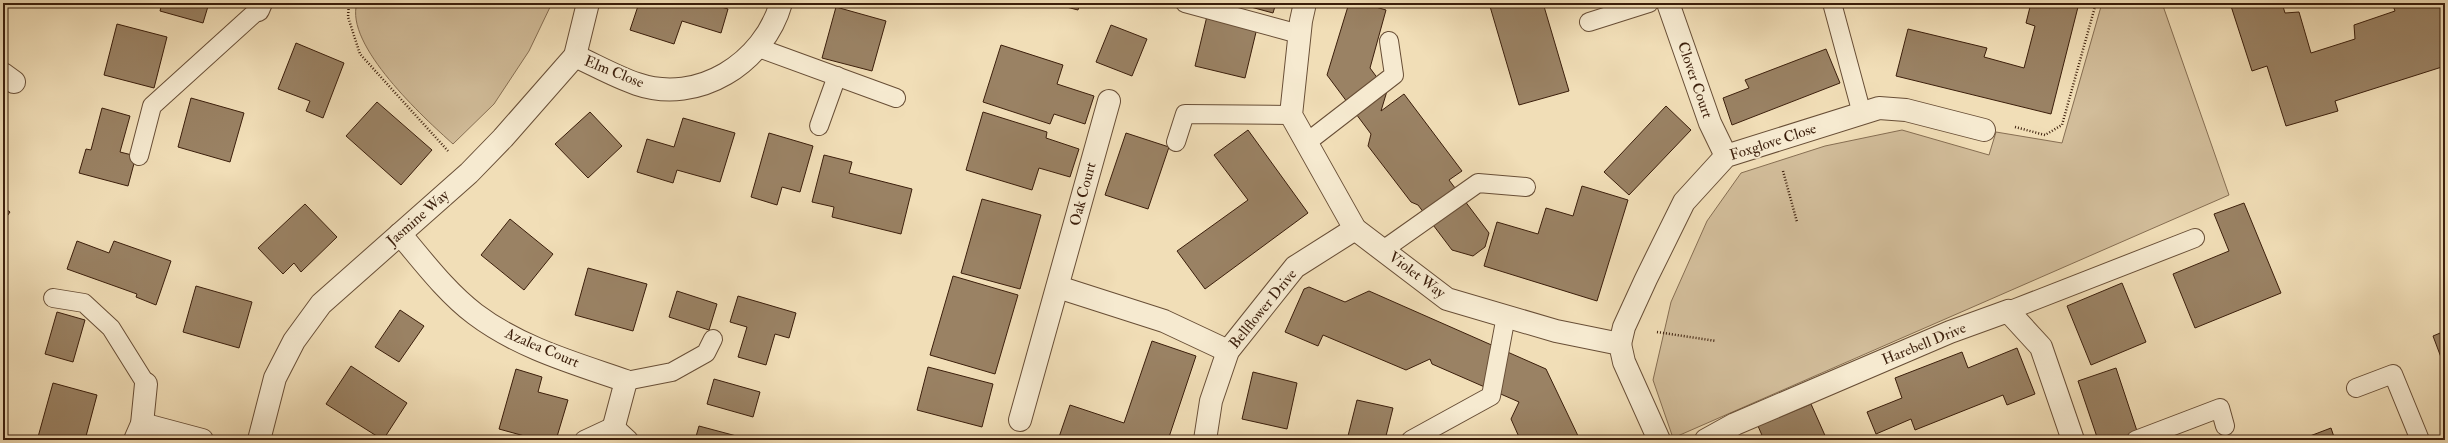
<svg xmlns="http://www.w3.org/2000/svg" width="2448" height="443" font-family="'IM FELL Double Pica',serif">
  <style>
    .green { fill: #d2bd9a; stroke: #866e52 }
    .building { fill: #9a8264; stroke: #3b1e0b }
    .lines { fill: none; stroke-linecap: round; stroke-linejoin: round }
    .lane-casing { stroke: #684e36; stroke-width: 20 }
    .street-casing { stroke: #684e36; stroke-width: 24 }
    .path { stroke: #3b1e0b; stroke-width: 2.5; stroke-dasharray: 1 2; stroke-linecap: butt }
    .lane { stroke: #f6ead0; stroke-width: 18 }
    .street { stroke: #f6ead0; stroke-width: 22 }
    .labels { text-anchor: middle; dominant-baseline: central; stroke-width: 4; stroke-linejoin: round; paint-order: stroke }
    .street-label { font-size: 15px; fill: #3b1e0b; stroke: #f6ead0 }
  </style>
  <rect width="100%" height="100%" fill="#f1deb7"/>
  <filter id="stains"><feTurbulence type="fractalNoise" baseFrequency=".005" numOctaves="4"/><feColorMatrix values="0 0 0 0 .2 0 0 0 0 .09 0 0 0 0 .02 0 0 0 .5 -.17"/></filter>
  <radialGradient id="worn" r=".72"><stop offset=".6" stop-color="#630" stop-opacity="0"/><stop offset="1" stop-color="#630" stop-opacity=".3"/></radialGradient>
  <g class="green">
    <path d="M357 3H552L529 51 494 104 453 144C424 118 344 45 357 3Z"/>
    <polygon points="2102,3 2162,3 2229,195 1673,438 1653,380 1671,302 1707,221 1741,173 1825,146 1902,130 1989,155 1996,132 2062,143"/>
  </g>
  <g class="building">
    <polygon points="162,3 209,3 203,23 160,11"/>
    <polygon points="639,3 708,3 728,9 721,33 682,21 674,44 630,30"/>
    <polygon points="1051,3 1080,3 1078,10"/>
    <polygon points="1236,3 1276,3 1273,13"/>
    <polygon points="1349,3 1362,3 1386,10 1370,68 1387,91 1381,111 1404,94 1462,171 1449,180 1489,233 1485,247 1473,256 1452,250 1418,205 1411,202 1368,146 1371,134 1327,75"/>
    <polygon points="1489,3 1543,3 1569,91 1519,105"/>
    <polygon points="2031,3 2079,3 2051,114 1896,76 1908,29 1987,48 1984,57 2024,68 2035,26 2026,23"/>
    <polygon points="2230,3 2282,3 2285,13 2299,12 2311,53 2355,39 2354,25 2395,11 2392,3 2440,3 2445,7 2445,66 2335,101 2338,111 2286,126 2267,66 2252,71"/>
    <polygon points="836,7 886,21 872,71 822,58"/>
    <polygon points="1207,16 1257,28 1245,78 1195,66"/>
    <polygon points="117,24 167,37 154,88 104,75"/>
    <polygon points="1111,25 1147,39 1132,76 1096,62"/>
    <polygon points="296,43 344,63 323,118 306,111 310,101 278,89"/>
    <polygon points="1001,45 1063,65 1057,84 1094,96 1085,124 1054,114 1050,124 983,102"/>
    <polygon points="1826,49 1840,83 1732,125 1723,98 1749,88 1745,80"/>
    <polygon points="191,98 244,113 230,162 178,147"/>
    <polygon points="377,102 432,150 401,185 346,136"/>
    <polygon points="1666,106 1691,130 1629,195 1604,172"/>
    <polygon points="102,108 130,116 120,152 136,156 128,186 79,173 86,149 91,150"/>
    <polygon points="590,112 622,146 588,178 555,144"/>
    <polygon points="983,112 1047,132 1046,138 1079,149 1070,177 1039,168 1032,190 966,170"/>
    <polygon points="683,118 735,133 720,182 677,170 673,183 637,172 647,139 674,147"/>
    <polygon points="1248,130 1308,213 1205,289 1177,251 1248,200 1214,155"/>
    <polygon points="769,133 813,146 800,192 782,187 777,205 751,197"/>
    <polygon points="1126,133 1169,147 1148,209 1105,195"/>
    <polygon points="824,155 852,162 849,173 912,189 901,234 832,217 834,207 812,202"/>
    <polygon points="1582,186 1628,200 1597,301 1484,266 1497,222 1538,234 1546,208 1573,216"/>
    <polygon points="982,199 1041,215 1020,289 961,273"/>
    <polygon points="2244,203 2281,293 2195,328 2173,274 2229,251 2214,214"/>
    <polygon points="305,204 337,237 301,272 294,263 283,274 258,248"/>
    <polygon points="3,207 10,212 3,222"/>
    <polygon points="510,219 553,254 524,290 481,255"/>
    <polygon points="77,241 109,253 114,241 171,261 156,305 136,297 137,294 67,269"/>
    <polygon points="588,268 647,284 633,331 575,315"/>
    <polygon points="953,276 1018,295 995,374 930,355"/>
    <polygon points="2122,283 2146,342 2091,365 2067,306"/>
    <polygon points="196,286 252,302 239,348 183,332"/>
    <polygon points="1309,287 1345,302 1369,291 1546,369 1580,440 1526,440 1519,437 1511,419 1519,402 1432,364 1430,359 1406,370 1323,335 1318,346 1285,332 1304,289"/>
    <polygon points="677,291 717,304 709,330 669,317"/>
    <polygon points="738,296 796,313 789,338 775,334 766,365 738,357 747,327 730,322"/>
    <polygon points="400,310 424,326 399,362 375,347"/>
    <polygon points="57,312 85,320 73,362 45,354"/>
    <polygon points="2445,331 2445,368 2433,336"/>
    <polygon points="1152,341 1196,356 1168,440 1058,440 1070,405 1124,423"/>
    <polygon points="2017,348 2035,394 2007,405 2003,395 1915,430 1911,419 1876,434 1867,412 1902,398 1895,378 1962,352 1968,368"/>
    <polygon points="351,366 407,403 383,440 326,404"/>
    <polygon points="928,367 993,384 982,427 917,410"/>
    <polygon points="2116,368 2138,434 2120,440 2098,440 2078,381"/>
    <polygon points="516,369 542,377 538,392 568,400 556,440 539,440 499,429"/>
    <polygon points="1253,372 1297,383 1287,429 1242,419"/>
    <polygon points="714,379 760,392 753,417 707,404"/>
    <polygon points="53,383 97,395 85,440 49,440 38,437"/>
    <polygon points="1357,400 1393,408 1385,440 1347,440"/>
    <polygon points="1811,404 1827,440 1764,440 1758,426"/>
    <polygon points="699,426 744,438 743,440 695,440"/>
    <polygon points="2331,428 2335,440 2303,440 2302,439"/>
  </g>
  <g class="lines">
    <g class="lane-casing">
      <g id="lane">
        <polyline points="1185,3 1299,34"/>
        <polyline points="1832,3 1862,114"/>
        <polyline points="1589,22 1649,3"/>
        <polyline points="759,48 896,98"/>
        <polyline points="819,126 837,76"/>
        <polyline points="1176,142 1185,114 1291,115"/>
        <polyline points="1306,143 1394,75 1389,41"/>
        <polyline points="139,156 152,106 258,10"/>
        <polyline points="1383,250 1478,183 1526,187"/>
        <polyline points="53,298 84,303 111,328 146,384"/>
        <polyline points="2008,311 2195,238"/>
        <polyline points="626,381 672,372 706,353 713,339"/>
        <polyline points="2356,388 2393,374 2420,440"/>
        <polyline points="584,440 614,426 629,440"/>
        <polyline points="1411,440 1491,396 1506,316"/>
        <polyline points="2136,440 2220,408 2225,426"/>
      </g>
    </g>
    <g class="street-casing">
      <g id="street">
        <polyline points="1305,3 1301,21 1291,115 1355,229 1447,299 1556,331 1620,344 1624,362 1659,440"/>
        <polyline points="1668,3 1710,123 1726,156"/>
        <polyline points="258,10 261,3"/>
        <path d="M575 56C595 65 616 77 637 84 698 105 764 63 781 3"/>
        <polyline points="3,74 14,82"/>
        <path d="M400 234C423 261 446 292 475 314 520 348 574 363 626 381L614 426"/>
        <polyline points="1058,287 1164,321 1228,351"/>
        <polyline points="1620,344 1624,327 1646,279 1684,202 1726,156 1879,108 1906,110 1984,130"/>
        <polyline points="1020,420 1109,101"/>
        <polyline points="142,424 202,440"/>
        <polyline points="135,440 142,424 146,384"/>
        <polyline points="259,440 275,378 294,341 321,304 469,173 503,138 575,56 588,3"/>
        <polyline points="1205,440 1211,401 1228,351 1295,267 1355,229"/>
        <polyline points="1706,440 1735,424 1950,332 2008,311 2041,347 2073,440"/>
      </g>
    </g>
    <g class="path">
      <polyline points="349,3 348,17 360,54 448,151"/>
      <polyline points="3,19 6,21 3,36"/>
      <polyline points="2015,127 2045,135 2062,125 2096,3"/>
      <polyline points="1783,171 1797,222"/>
      <polyline points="1657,332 1716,341"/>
    </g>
    <use href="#lane" class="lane"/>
    <use href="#street" class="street"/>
  </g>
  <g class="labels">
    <g class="street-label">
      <text transform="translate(614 72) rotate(22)">Elm Close</text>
      <text transform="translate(1695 80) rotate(71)">Clover Court</text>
      <text transform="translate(1773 142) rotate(-18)">Foxglove Close</text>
      <text transform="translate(1083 194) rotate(-75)">Oak Court</text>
      <text transform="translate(418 218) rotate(-41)">Jasmine Way</text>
      <text transform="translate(1417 275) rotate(37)">Violet Way</text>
      <text transform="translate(1263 309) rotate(-51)">Bellflower Drive</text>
      <text transform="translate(1924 344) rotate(-22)">Harebell Drive</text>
      <text transform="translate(542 348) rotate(23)">Azalea Court</text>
    </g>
  </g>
  <rect width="2448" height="443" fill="none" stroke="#f1deb7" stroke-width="16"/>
  <rect x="4" y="4" width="2440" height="435" fill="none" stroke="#3b1e0b" stroke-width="2"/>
  <rect x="8" y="8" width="2432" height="427" fill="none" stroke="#3b1e0b"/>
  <rect width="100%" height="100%" filter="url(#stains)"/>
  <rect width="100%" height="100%" fill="url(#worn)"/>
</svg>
